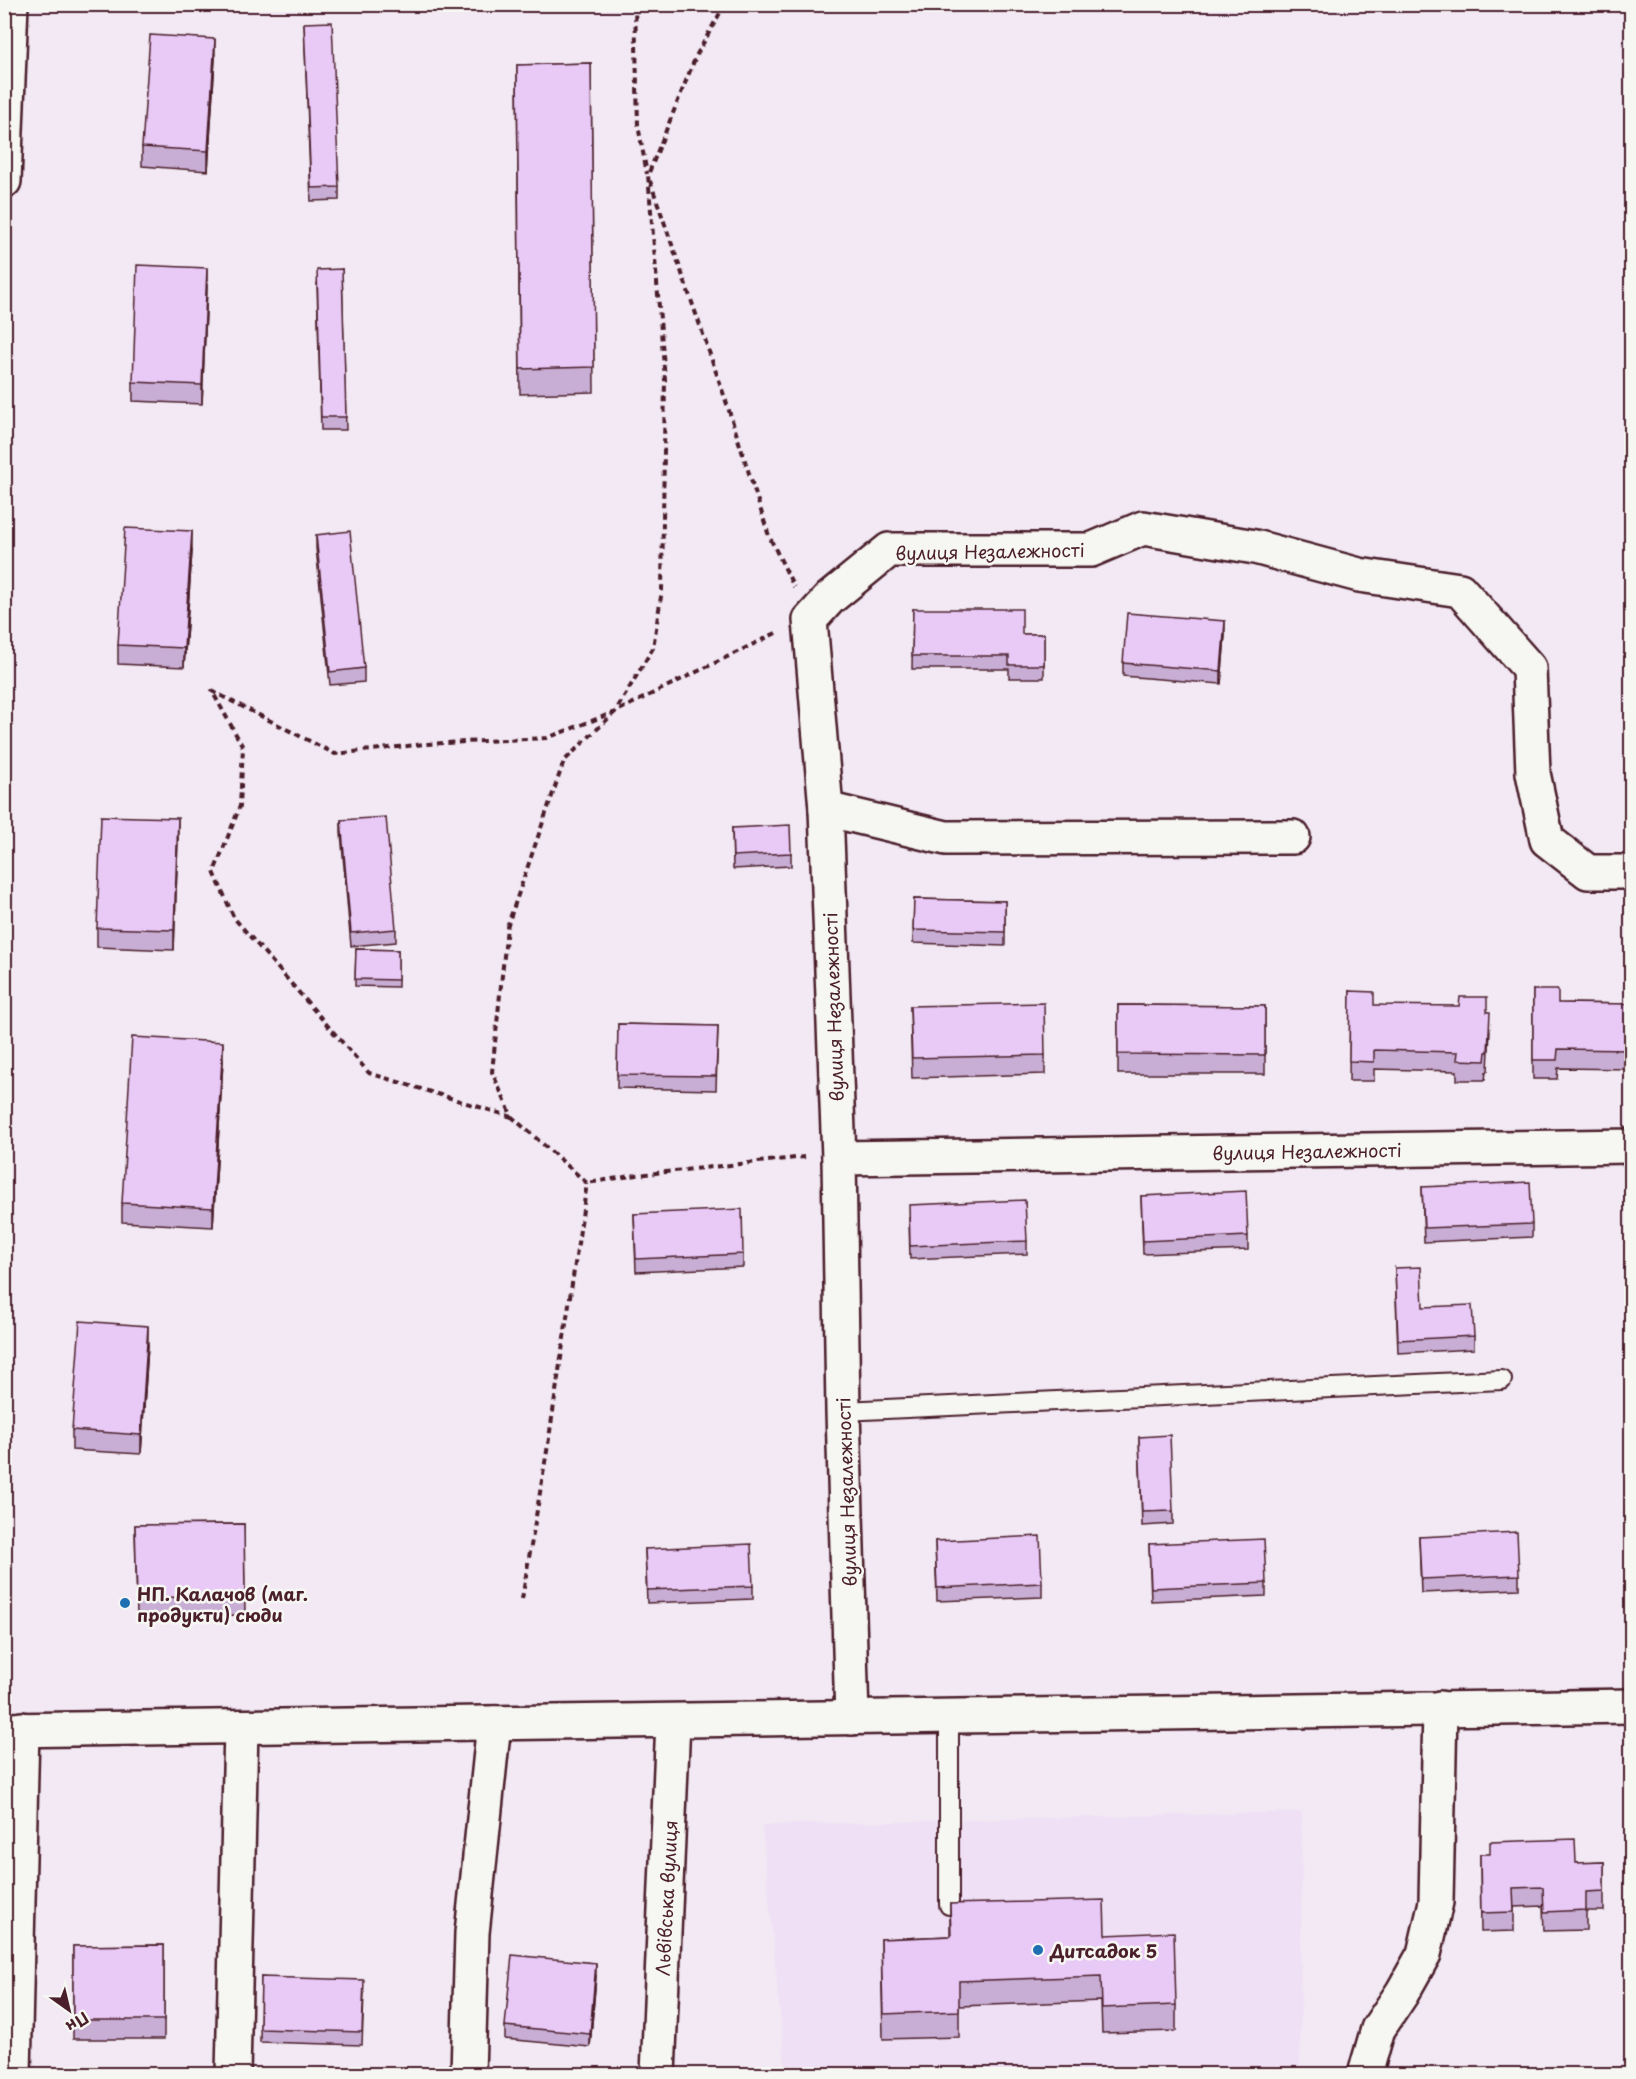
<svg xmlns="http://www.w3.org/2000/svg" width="1636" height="2079" font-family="'Playpen Sans',sans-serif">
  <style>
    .built { fill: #efe0f5 }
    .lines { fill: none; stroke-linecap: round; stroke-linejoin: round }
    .service-casing { stroke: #4a1f2b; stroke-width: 22 }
    .minor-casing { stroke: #4a1f2b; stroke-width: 38 }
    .path { stroke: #4a1f2b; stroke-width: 4; stroke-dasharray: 6 4.5; stroke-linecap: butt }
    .service { stroke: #f6f6f2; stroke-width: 18 }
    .minor { stroke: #f6f6f2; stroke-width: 33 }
    .wall { fill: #c8aed4; stroke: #4a1f2b; stroke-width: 1.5 }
    .shaded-wall { fill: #a38dad; stroke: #4a1f2b; stroke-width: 1.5 }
    .building { fill: #e9caf7; stroke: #4a1f2b; stroke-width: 1.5 }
    .poi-dot { fill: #1f6fb2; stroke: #f6f6f2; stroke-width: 2 }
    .labels { text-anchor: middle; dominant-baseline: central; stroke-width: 5; stroke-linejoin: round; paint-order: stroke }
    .street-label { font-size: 18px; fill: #4a1f2b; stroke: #f6f6f2 }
    .poi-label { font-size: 18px; font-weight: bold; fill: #4a1f2b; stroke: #f6f6f2; text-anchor: start }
  </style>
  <rect width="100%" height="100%" fill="#f2e9f4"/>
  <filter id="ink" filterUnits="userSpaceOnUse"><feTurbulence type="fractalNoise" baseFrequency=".0167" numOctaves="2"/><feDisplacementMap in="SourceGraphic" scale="12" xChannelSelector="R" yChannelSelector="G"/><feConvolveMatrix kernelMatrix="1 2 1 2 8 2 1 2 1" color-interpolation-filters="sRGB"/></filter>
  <g filter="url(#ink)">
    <polygon class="built" points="1302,1812 1300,2074 786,2074 762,1825"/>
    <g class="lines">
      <g class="service-casing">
        <g id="service">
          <polyline points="843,1411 1502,1380"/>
          <polyline points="949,1905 949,1716"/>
        </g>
      </g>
      <g class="minor-casing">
        <g id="minor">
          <polyline points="4,181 11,4"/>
          <polyline points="826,809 946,838 1293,837"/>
          <polyline points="839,1158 1632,1146"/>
          <polyline points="852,1718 843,1411 839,1158 826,809 810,620 830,598 889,550 1091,550 1143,528 1255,547 1359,575 1460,590 1529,668 1533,773 1547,840 1588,872 1632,872"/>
          <polyline points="4,1730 1632,1706"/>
          <polyline points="14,2074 22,1729"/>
          <polyline points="233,2074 241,1727"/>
          <polyline points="468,2074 472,1933 494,1723"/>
          <polyline points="658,2074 673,1721"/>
          <polyline points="1365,2074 1378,2029 1402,1993 1424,1954 1436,1902 1440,1708"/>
        </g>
      </g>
      <g class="path">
        <polyline points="635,4 638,125 647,174"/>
        <polyline points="650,181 725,398 769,536 794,587"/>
        <polyline points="776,633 615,712 564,761 507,927 492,1072 512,1117 587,1183 637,1175 805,1157"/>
        <polyline points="512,1117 369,1073 234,918 214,872 240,806 243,747 212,691 335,754 425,744 547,738 615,712 653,648 662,590 665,379 648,175 696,56 725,4"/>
        <polyline points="522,1599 548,1445 587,1183"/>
      </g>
      <use href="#service" class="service"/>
      <use href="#minor" class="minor"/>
    </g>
    <g class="wall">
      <polygon points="304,23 339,187 339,200 311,201"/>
      <polygon points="215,58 208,171 142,166 142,147"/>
      <polygon points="591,63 594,392 520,394 517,65"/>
      <polygon points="342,269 346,430 321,430 317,283"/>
      <polygon points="207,287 202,404 133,401 133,382"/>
      <polygon points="316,535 364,668 364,682 330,685 316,548"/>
      <polygon points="192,551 184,667 118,664 118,645"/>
      <polygon points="913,609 1022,634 1044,634 1044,678 1009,678 1009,669 912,669"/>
      <polygon points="1225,635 1221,684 1123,676 1123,663"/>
      <polygon points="341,820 396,929 396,942 351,946 341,833"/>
      <polygon points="732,828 791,853 791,866 733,869"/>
      <polygon points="178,838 174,950 97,947 97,928"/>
      <polygon points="914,899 1005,901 1005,946 913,943"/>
      <polygon points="356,949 398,950 398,987 355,986"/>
      <polygon points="1533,990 1558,1003 1632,1004 1632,1069 1558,1068 1557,1079 1533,1079"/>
      <polygon points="1350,991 1374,1005 1487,1012 1490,1031 1488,1071 1486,1072 1485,1080 1457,1080 1457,1071 1374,1069 1374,1081 1349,1081"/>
      <polygon points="1118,1005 1265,1006 1265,1074 1118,1074"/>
      <polygon points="910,1006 1045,1055 1045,1074 912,1078"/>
      <polygon points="618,1024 718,1026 716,1090 617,1088"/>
      <polygon points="223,1061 213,1227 122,1222 122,1203"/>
      <polygon points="1422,1187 1532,1224 1532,1237 1424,1242"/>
      <polygon points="1141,1196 1248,1236 1248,1250 1143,1254"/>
      <polygon points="634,1214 743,1254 743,1267 636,1272"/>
      <polygon points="909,1218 1027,1241 1027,1254 910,1259"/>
      <polygon points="1395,1268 1423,1307 1474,1336 1474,1349 1398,1353"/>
      <polygon points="148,1345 141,1454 72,1450 72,1430"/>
      <polygon points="1139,1437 1173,1511 1173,1524 1142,1526"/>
      <polygon points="244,1524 245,1615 137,1617 135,1525"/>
      <polygon points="1419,1537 1519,1575 1519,1589 1421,1593"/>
      <polygon points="935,1541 1042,1583 1042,1597 937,1601"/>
      <polygon points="1149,1544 1266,1583 1266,1596 1151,1601"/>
      <polygon points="645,1549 753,1586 753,1599 647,1603"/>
      <polygon points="1480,1854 1576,1863 1604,1862 1604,1911 1586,1911 1586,1930 1544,1931 1543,1906 1514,1907 1514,1931 1481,1932"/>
      <polygon points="950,1904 1105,1935 1176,2005 1176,2031 1102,2033 1101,2001 959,2006 959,2037 883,2039 881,1939 950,1936"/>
      <polygon points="164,1945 164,2039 73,2039 73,1946"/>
      <polygon points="596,1976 590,2047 505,2039 505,2026"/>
      <polygon points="261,1977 364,1993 362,2045 260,2042"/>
    </g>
    <g class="shaded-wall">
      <polygon points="215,39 215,58 208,171 208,151"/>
      <polygon points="207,268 207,287 202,404 202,385"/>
      <polygon points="192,531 192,551 184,667 184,648"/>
      <polygon points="1225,621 1225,635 1221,684 1221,671"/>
      <polygon points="178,818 178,838 174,950 174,930"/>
      <polygon points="223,1042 223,1061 213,1227 213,1208"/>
      <polygon points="148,1326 148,1345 141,1454 141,1435"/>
      <polygon points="596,1963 596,1976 590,2047 590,2034"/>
    </g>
    <g class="building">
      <polygon points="332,22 339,187 311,188 304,23"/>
      <polygon points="150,35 215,39 208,151 142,147"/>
      <polygon points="591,63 594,367 520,369 517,65"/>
      <polygon points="137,265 207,268 202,385 133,382"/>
      <polygon points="342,269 346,417 321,417 317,270"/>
      <polygon points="125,528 192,531 184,648 118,645"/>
      <polygon points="350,531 364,668 330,672 316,535"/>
      <polygon points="913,609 1022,609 1022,634 1044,634 1044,665 1009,665 1009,656 912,656"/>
      <polygon points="1127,613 1225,621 1221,671 1123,663"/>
      <polygon points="101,816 178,818 174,930 97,928"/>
      <polygon points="386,817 396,929 351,933 341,820"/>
      <polygon points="790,825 791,853 733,856 732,828"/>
      <polygon points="914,899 1005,901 1005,932 913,930"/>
      <polygon points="356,949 398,950 398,980 355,979"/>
      <polygon points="1533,990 1558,990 1558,1003 1632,1004 1632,1050 1558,1049 1557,1060 1533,1060"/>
      <polygon points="1350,991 1374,992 1374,1005 1459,1006 1460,997 1487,997 1487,1012 1490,1012 1488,1052 1486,1052 1485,1061 1457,1060 1458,1052 1374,1050 1374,1062 1349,1061"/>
      <polygon points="1044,1003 1045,1055 912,1058 910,1006"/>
      <polygon points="1118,1005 1265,1006 1265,1055 1118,1054"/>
      <polygon points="618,1024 718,1026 716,1076 617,1075"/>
      <polygon points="132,1037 223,1042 213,1208 122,1203"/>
      <polygon points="1530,1182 1532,1224 1424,1228 1422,1187"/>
      <polygon points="1246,1191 1248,1236 1143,1241 1141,1196"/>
      <polygon points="1025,1200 1027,1241 910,1246 909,1205"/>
      <polygon points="742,1209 743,1254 636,1259 634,1214"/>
      <polygon points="1421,1267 1423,1307 1472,1305 1474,1336 1398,1340 1395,1268"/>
      <polygon points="80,1321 148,1326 141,1435 72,1430"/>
      <polygon points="1170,1435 1173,1511 1142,1512 1139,1437"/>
      <polygon points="244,1524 245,1596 137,1598 135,1525"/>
      <polygon points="1517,1532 1519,1575 1421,1579 1419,1537"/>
      <polygon points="1040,1536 1042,1583 937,1588 935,1541"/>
      <polygon points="1264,1539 1266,1583 1151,1588 1149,1544"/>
      <polygon points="751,1544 753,1586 647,1590 645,1549"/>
      <polygon points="1575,1839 1576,1863 1604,1862 1604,1891 1586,1892 1586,1910 1544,1912 1543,1887 1513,1888 1514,1912 1481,1913 1480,1854 1490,1854 1490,1842"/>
      <polygon points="1104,1900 1105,1935 1174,1932 1176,2005 1102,2008 1101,1976 959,1981 959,2011 883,2014 881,1939 951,1936 950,1904"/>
      <polygon points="164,1945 164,2020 73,2020 73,1946"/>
      <polygon points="512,1955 596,1963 590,2034 505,2026"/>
      <polygon points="261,1977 364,1980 362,2032 260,2029"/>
    </g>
  </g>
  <g class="poi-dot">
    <circle cx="125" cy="1603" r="6"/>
    <circle cx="1038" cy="1950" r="6"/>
  </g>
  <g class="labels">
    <g class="street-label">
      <text transform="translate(990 551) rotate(-1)">вулиця Незалежності</text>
      <text transform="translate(833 1007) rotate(-92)">вулиця Незалежності</text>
      <text transform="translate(1307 1151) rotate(-1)">вулиця Незалежності</text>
      <text transform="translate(846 1492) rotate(-92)">вулиця Незалежності</text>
      <text transform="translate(666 1898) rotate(-87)">Львівська вулиця</text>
    </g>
    <g class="poi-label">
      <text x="137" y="1593">НП. Калачов (маг.<tspan x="137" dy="21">продукти) сюди</tspan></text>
      <text x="1050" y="1950">Дитсадок 5</text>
    </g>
  </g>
  <rect width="1636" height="2079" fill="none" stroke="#f6f6f2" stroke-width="24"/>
  <rect x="12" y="12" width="1612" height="2055" fill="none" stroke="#4a1f2b" stroke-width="2" filter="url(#ink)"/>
  <g transform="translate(69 2010) rotate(146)" stroke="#f6f6f2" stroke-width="4.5" paint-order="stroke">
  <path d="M0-4.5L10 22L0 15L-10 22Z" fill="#4a1f2b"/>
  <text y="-9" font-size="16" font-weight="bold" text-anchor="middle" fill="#4a1f2b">Пн</text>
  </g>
</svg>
